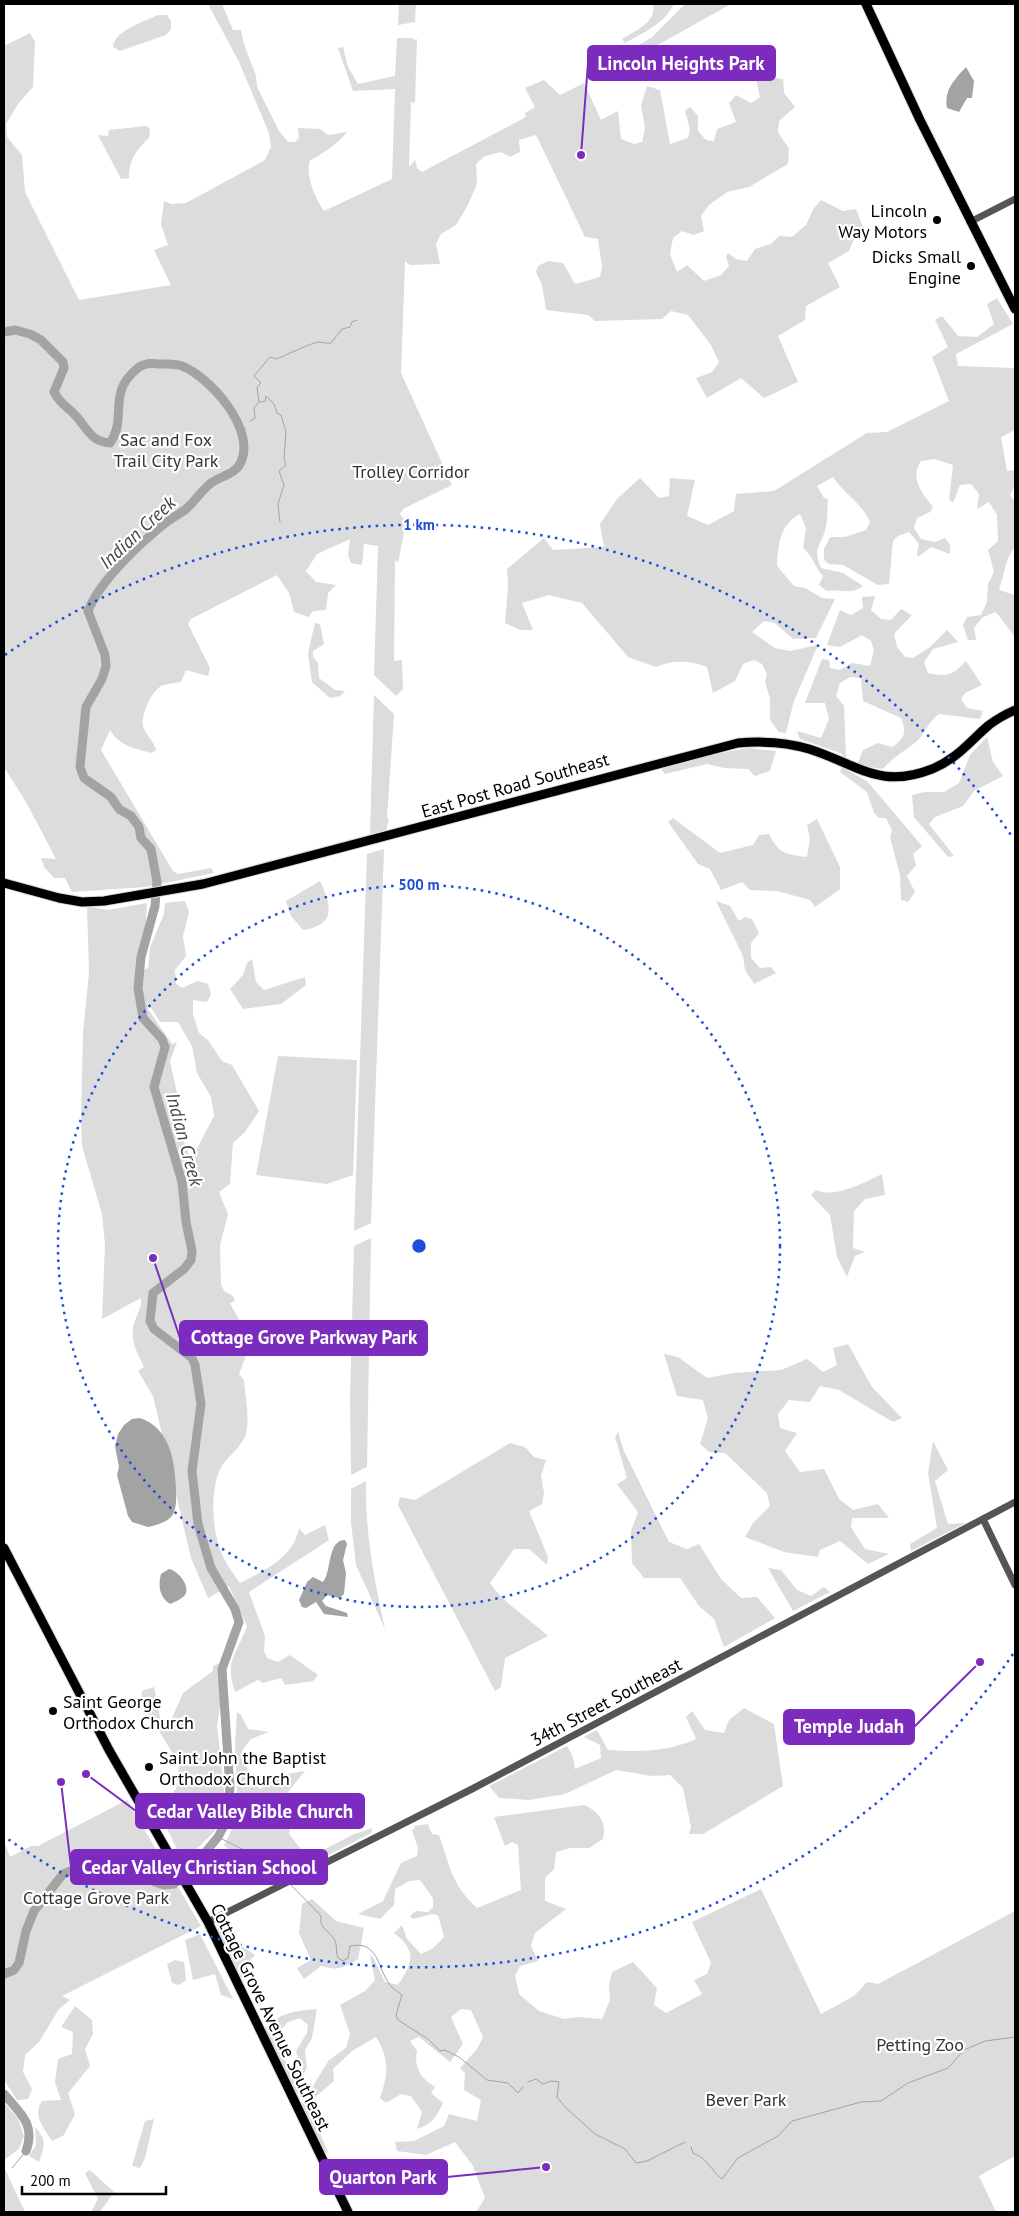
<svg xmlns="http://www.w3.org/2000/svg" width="1019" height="2216" font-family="'PT Sans',sans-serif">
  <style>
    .green { fill: #dcdcdc; fill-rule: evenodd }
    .water { fill: #a3a3a3 }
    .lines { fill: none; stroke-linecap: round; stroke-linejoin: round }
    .stream { stroke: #a3a3a3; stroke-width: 1 }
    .river { stroke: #a3a3a3; stroke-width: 9 }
    .major-casing { stroke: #dbdbdb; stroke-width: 11 }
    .minor { stroke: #555; stroke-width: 7 }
    .major { stroke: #000; stroke-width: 9 }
    .ring { fill: none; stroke: #1d4ed8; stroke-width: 2.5; stroke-dasharray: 2.5 5 }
    .poi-dot { fill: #000; stroke: #fff; stroke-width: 2 }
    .labels { text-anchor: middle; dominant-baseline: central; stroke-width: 4.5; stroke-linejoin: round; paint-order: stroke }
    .poi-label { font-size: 18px; fill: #000; stroke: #fff; text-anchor: end }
    .park-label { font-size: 18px; fill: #333; stroke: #fff }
    .street-label { font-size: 18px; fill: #000; stroke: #fff }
    .water-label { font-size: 19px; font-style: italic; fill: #444; stroke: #fff }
    .centre { fill: #1d4ed8; stroke: #fff; stroke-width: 2.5 }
    .ring-label { font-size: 15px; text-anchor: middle; font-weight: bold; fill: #1d4ed8; stroke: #fff; stroke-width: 4.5; stroke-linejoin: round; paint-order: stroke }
    .leader { fill: none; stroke: #7b2cbf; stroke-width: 2 }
    .callout-dot { fill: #7b2cbf; stroke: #fff; stroke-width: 2 }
    .callout { fill: #7b2cbf; stroke: #7b2cbf; stroke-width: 2 }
    .callout-label { font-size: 19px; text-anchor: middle; font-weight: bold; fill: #fff }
  </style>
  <rect width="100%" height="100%" fill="#fff"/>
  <g class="green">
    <path d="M208 4H222L233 30H241L244 44 256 76 257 87 279 131 288 142H295L299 138 298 128 320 129 328 135 347 132C341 141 320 156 310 160 305 175 315 198 324 211L392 179 395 89 353 91 338 48 343 47 348 67 358 84 395 76 397 38H413V40L417 39 415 103 411 102 409 167 415 160 417 168 422 172 526 117 525 113 535 107 525 88 544 80 560 95 584 83 601 120 618 111 621 139 634 144 642 142 645 128 641 105 647 86 660 90 670 144 688 138 690 129 685 111 690 107 698 116V131L706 140 714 141 717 129 736 122 729 103 736 95 751 103 760 97 755 75 783 79 784 93 795 107 779 121 778 132 789 149 788 164 749 187 727 192 709 205 701 216 704 231 694 235 682 231 673 238 670 254 677 272 687 265 704 281 721 275 729 266 726 257 728 253 736 259 747 261 755 249 771 244 779 236 792 237 806 225 814 208 821 200 843 211 856 209 865 232 853 241 849 251 828 263 840 287 806 306 805 320 778 336 798 382 764 398 741 378 707 398 696 378 712 372 719 362 711 345 688 315 671 311 662 319 595 321 588 315 546 310 542 285 536 272 538 266 548 261 563 263 575 284 600 277 602 267 598 239 585 237 536 135 519 140 520 152 510 157 501 152 485 156 476 164 477 184 468 205 456 225 441 234 436 244 440 264 410 265 405 261 401 373 452 485 403 509 400 514 406 522 398 563 395 560 394 661 402 660 403 689 396 696 374 675 378 546 364 544 362 565 351 563 348 555 350 539 317 554 306 571 316 582 336 585 328 593 326 610 313 611 309 617 294 612 289 593 277 575 191 619 188 624 210 668 208 676 186 670 181 682C175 683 166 684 161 686 150 693 139 718 144 729 148 737 154 742 156 750L152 753C136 749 119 746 110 730L101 750 173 871 178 874 211 868 214 873 145 887 72 892 65 878H54L44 867 41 858 56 859 26 802 4 767V46L30 33 35 42 33 87 18 104 6 124 7 137 22 155 25 192 79 300 171 285 154 250 168 245 161 224 164 201 171 204 186 203 265 160 271 147 269 133 239 62Z"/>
    <polygon points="399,4 416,4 415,22 398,25"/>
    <path d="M653 4H674C664 24 643 33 625 43L622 39C635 31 657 22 653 4Z"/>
    <polygon points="685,4 731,4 638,56 628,51 651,38"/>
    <path d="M158 15H167L171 21V29L166 35 120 51 113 47C115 30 144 22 158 15Z"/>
    <path d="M146 126 150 129 149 138C137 148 128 162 129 178L121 179 98 135 108 136 109 130Z"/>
    <path d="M997 298 1013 324 956 354 958 366 1015 368V430L1001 437 1007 471 1015 470V485L1010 495 1015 502V546L1008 558 999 590 1015 595V637L996 612 983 617 974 628 976 640H968L963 625 967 617 981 615 987 602 988 584 994 572 988 550 998 541 997 515 989 502 977 509 979 494 971 484 960 485 953 503 949 499 953 465 934 459 921 461C909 478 923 494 933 507L930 512 917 518 914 528 921 539 935 542 945 538 950 545V554L931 547 918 557 917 553 919 544 909 532 898 536 893 541 889 584 878 585 843 565 829 564 824 560V549L830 537H845L866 530 870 522C861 502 845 495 833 477L817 486 824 498 828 499C827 509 828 521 825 531 819 548 813 549 821 568L843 573 863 586C852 595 840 589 827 591L819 585 823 576C815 567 813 556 803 548L806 528 800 514C780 524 778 545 777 566L794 586 805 588 822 598 835 599 816 638 793 639 775 623 764 621 752 632 775 648 790 651 818 645 794 701 786 733 779 732 770 720V698L765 682 767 674 762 664 754 660 743 664 735 681 713 693 707 667C691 660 671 660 656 667L628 657 582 603 549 595 522 603 533 630H520L505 623 508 586 507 569 544 538 553 550 604 547 600 524 617 499 640 478 659 498 669 496 670 478 695 480 687 516 708 525 734 511 736 494 774 491 867 433 887 432 949 401 932 357 948 347 935 320 942 316 958 336 977 337 994 324 987 304Z"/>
    <path d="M875 596 871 610 881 619 891 620 901 609 912 615 894 634 897 647 905 657 913 658 930 647 947 630 958 642 933 649 924 662 928 673C947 677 952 676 966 661L982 685 965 693 961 699 967 708 983 711 980 719 939 714C927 723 925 733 917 741 905 751 893 757 883 769L857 765 863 750 878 743 892 747C905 738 907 733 901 718L863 701 861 678 850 677 840 683 836 696 844 706 846 758 840 753 800 739 797 731 821 738 829 719 825 703H805L822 659 829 660 830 668 840 670 852 663 870 666 874 650 871 641 862 635 840 647 827 645 840 610 851 615 863 608 862 597Z"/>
    <polygon points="315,623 320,624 324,644 313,651 313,657 318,663 319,678 335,690 345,691 340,696 330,698 312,682 308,653"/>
    <polygon points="374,695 394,714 387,817 389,820 386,831 370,834"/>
    <polygon points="987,737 993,762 1003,776 974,791 963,806 935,817 929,824 954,856 948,857 914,817 912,795 925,792 944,792 959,783 970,755"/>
    <polygon points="748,748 776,751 770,771 755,776 748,769 724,768 707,764 665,774 661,769 705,756"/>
    <polygon points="842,767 867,781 922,846 913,854 916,865 907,876 915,892 908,902 901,900 900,875 890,837 892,830 886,818 879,818 874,813 867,792 840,772"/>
    <path d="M673 818 720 853 753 845 759 835 769 834C779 854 785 854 807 857L810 839 807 825 817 819 840 867V889L815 907 810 900 777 891 750 890 742 882 721 890 710 869 698 864 668 822Z"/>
    <polygon points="384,849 371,1223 354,1231 367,854"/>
    <path d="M320 881C332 906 336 925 303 930L291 916 286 901Z"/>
    <path d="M185 901 189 912 183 936 186 956 175 970 176 984 182 988 198 981 208 984 211 994 207 1002 193 1000V1014L199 1033 208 1040 222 1061 232 1065 259 1111 245 1132 233 1143 230 1184 219 1192 228 1214 220 1245 221 1284 224 1291 233 1296 235 1301 230 1303 251 1342 239 1374 244 1380C245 1396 250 1418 246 1434 242 1446 231 1454 223 1464 210 1484 212 1521 218 1543 222 1558 231 1571 240 1583 264 1571 294 1557 299 1528L305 1535 325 1525 329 1540 249 1592 265 1636 264 1651 267 1658 278 1662 290 1655 318 1675 313 1681 285 1685 281 1678 263 1683 258 1680 235 1692C224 1660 237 1654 247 1626L229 1586 208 1598 191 1558 153 1396 138 1371 144 1367C138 1354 131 1343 133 1328 135 1316 142 1309 141 1298L102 1319 105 1245 102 1214 82 1146 81 1117 83 1034 89 972 87 906 108 910 147 903 143 970 148 968 150 947 164 914 165 903ZM148 1003 160 1022H178L192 1046 197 1073 211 1097 214 1116 191 1160 174 1116 179 1102 170 1061 177 1042 172 1044 148 1009Z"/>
    <polygon points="716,901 730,906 739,921 745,917 752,919 759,933 751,943 751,958 760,968 771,967 776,973 754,984 745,970 743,956"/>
    <polygon points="252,959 256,982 264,990 305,977 306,985 281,1004 243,1009 230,989 243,975 247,963"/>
    <polygon points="278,1056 357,1060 353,1175 327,1184 256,1175"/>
    <path d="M882 1174 885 1195 865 1199 854 1211 853 1248 865 1252 855 1256 847 1277 837 1257 830 1215 811 1195 816 1190C835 1199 865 1182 882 1174Z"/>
    <polygon points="371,1238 367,1467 351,1475 350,1399 354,1246"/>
    <polygon points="848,1344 872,1387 902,1418 893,1422 839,1390 820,1386 810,1402 789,1400 778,1414 780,1428 797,1433 785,1451 800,1472 824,1469 839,1499 853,1510 878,1504 889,1518 852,1518 851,1527 865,1549 889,1554 868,1564 840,1541 820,1550 818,1557 784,1552 745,1537 753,1523 770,1506 767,1493 725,1453 709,1452 700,1444 708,1418 703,1400 677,1396 664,1354 678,1357 707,1378 734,1373 781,1370 807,1359 823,1372 837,1365 833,1348"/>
    <polygon points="618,1432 624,1451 669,1542 687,1549 699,1544 721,1579 741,1598 757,1597 775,1618 724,1647 714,1619 699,1606 680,1578 644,1578 632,1563 631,1531 638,1512 617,1484 627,1478 615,1437"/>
    <polygon points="933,1441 948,1470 935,1481 948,1524 966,1523 911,1551 910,1544 937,1528 928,1473"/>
    <path d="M510 1443 525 1447 534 1457 546 1460 541 1476 544 1493 542 1504 529 1511 548 1557 547 1565 529 1549H514L490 1583C505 1605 529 1618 548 1636L505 1658 501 1687 495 1691 398 1505 400 1497 415 1500Z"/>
    <path d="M366 1481C365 1533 374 1579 385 1629L356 1565 351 1523V1489Z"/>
    <polygon points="768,1568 781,1570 797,1590 811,1596 824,1587 830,1592 793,1611"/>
    <polygon points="228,1660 217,1725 225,1799 215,1831 183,1862 159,1811 176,1789 179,1764 141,1701 142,1691 154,1687 161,1722 168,1727 183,1693 213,1671 213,1666"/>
    <path d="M744 1708 774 1724 783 1786 703 1834H689L691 1827 683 1788 670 1775 652 1776 616 1770 565 1794 529 1800 499 1798 489 1786 567 1746 573 1757 575 1769 601 1758 600 1745 584 1737 597 1730 608 1750C638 1752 667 1752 696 1739L686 1717 692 1711 705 1730 724 1733 729 1720Z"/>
    <path d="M237 1712 241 1715 248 1729 269 1732 251 1739 242 1751 251 1780 260 1789 286 1774 305 1771 279 1803 290 1828 289 1834 308 1858 352 1835 372 1828 371 1833 294 1873 274 1866 250 1872 224 1845C242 1817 237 1786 235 1755 235 1741 236 1726 237 1712Z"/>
    <polygon points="127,1800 201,1926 62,1996 70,2000 59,2009 39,2042 25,2055 23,2072 32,2089 28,2099 17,2100 4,2080 4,1841 10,1857 31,1846 38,1846"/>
    <path d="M584 1805C599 1811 607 1823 603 1839L589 1848H570L556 1852 554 1869 545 1878V1901L566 1909 535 1933 531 1946 538 1961 520 1966 515 1976 519 1994 539 2011 564 2019 577 2017 602 2019 610 2000 609 1984 612 1972 633 1962 657 1988 654 2005 666 2013 702 1994 694 1980 707 1974 711 1963 692 1922 761 1889 821 2014 854 1996 867 1982 878 1984 1015 1911V2156L979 2176 996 2212H476L485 2198 473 2166 455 2142 426 2155 397 2151 395 2142 414 2141 444 2126 449 2114 477 2121 481 2100 464 2090 465 2073 460 2068 477 2049 483 2037 471 2010 461 2009 451 2017 463 2044 450 2062 419 2037 410 2041 417 2051C414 2069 420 2077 435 2087L431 2093 443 2103C437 2116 431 2125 417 2129L422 2112 411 2096 401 2094 386 2103 380 2098C388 2075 390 2059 376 2037L352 2051 333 2069 334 2081 307 2104 329 2154 322 2150 300 2107 329 2060 346 2048 350 2034 340 2005 365 1991 375 1980 370 1955 373 1957 385 1982 398 1985C412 1964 418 1951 394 1933L402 1925 407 1939 421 1954 432 1949 444 1937 438 1915 432 1914 413 1919 410 1916 416 1911 428 1912 433 1907V1898L420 1880 409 1881 395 1889 394 1905 380 1919 358 1914 383 1901 401 1863 417 1856 418 1848 412 1830 415 1829 414 1826 428 1824 432 1834 439 1835C450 1866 451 1884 477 1908L521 1890 518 1845 512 1842 505 1846 494 1817Z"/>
    <path d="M312 1899 336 1921 364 1928 358 1959C343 1968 338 1971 321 1966L304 1979 297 1968 311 1960 299 1933 302 1904Z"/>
    <polygon points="225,1926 229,1938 255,1955 247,1964 249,1970 242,1979 217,1930"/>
    <polygon points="200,1934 233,1999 221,1995 215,1974 193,1980 185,1940"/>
    <polygon points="175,1960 184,1962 186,1980 179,1985 172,1983 167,1964"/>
    <path d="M75 2006 92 2020 93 2034 85 2049 90 2066 68 2093 75 2114 64 2135 52 2141C44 2128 32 2115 42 2101L61 2100 55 2082 58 2059 72 2054 73 2032 61 2027Z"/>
    <path d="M317 2009 312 2038 305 2050 307 2067 304 2074 296 2051 307 2033 308 2025 300 2018 288 2022 274 2037 300 2089 295 2097 265 2029C278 2012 297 2011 317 2009Z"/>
    <polygon points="4,2103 18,2118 24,2136 19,2149 4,2160"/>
    <polygon points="154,2119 145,2158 140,2168 132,2166 145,2121"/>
    <path d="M35 2127C47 2140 45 2146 39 2162L29 2156 36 2145Z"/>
    <polygon points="4,2167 25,2212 4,2212"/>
    <polygon points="90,2170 114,2192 100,2212 91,2212 98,2199 85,2173"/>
  </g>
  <g class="water">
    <path d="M966 67 974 81 972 98H967L959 112 947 108C944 90 954 80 966 67Z"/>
    <path d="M140 1418C170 1428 175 1461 176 1489 176 1498 177 1508 172 1516 166 1523 156 1525 148 1527L132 1522 128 1516 117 1475 119 1467 115 1446 118 1434 124 1425 132 1419Z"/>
    <path d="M345 1540 347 1544 343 1560 346 1573 344 1594 339 1598 327 1595 322 1601 326 1606 347 1613 348 1617 324 1614 316 1602 306 1608 302 1607 299 1600 307 1582 313 1577 323 1582C332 1571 327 1540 345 1540Z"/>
    <path d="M169 1569C177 1570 191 1586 185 1595 182 1599 175 1602 170 1604 159 1597 158 1585 161 1574Z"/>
  </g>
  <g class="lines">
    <g class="stream">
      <polyline points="260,402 265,401 266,396 274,404 277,413 281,415 286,432 284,459 286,465 279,471 284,485 278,504 280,522"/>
      <path d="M250 421 255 418 254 408 259 402 257 387 261 383 254 376 270 357 277 359C281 357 314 342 318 342 323 342 326 344 331 343L342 329 350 327 352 322 357 320"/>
      <polyline points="239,428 246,429"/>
      <polyline points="218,1837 244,1850 246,1864 273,1862 281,1868 280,1872 287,1878"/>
      <path d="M290 1884 321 1916C319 1928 328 1930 334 1939 338 1944 335 1952 338 1958L343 1961 348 1958 350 1946C379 1940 377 1968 390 1985 393 1989 398 1992 402 1995L396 2015 398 2020 428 2039 440 2051 445 2050 459 2057 487 2080 508 2083 518 2093 523 2087"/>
      <polyline points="528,2082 536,2079 543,2084 551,2081 559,2082 557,2097 566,2108 595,2134 625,2149 636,2163 647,2161 685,2142"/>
      <path d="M691 2147 693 2153C710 2160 709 2169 722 2179L738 2158 778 2136 792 2121 861 2102 881 2101 908 2083 948 2068 964 2050 985 2041 1015 2037"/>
      <polyline points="12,2168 26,2151"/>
    </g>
    <g class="river">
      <path d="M4 332 15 330 30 334 41 340 63 362 64 368 54 392C60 404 68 407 76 416 87 428 91 442 110 443 128 418 106 393 138 368 144 363 152 363 159 364 167 364 176 363 182 366 210 377 256 429 241 462 236 474 221 476 211 483 202 490 195 501 187 508 182 513 174 516 168 521 141 542 101 579 88 611L105 655 106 666 102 679 86 707 80 767 84 778 111 797 119 809 131 816 139 827 141 838 151 849 157 882 155 906 141 957 138 988 143 1018 162 1039 165 1047 154 1087 182 1182 186 1222 192 1251 191 1260 184 1269 153 1293 150 1321 154 1329 192 1358 195 1365 201 1404 192 1471 198 1524 211 1568 235 1609 239 1622 222 1669 230 1788 226 1822 218 1837 189 1872 174 1884 164 1885 124 1871 89 1864 63 1874 34 1911 26 1931 19 1963 14 1970 4 1974"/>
      <path d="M4 2094C20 2113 36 2124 26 2151"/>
    </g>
    <g class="major-casing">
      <g id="major">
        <polyline points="866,4 920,120 1015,309"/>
        <path d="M4 883 59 898 82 902 104 901 203 884 738 743C762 741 786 742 809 749 857 764 879 790 932 769 957 759 970 741 989 725 997 719 1006 714 1015 710"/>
        <polyline points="4,1548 109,1750 208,1922 348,2212"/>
      </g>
    </g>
    <g class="minor">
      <polyline points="970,222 1015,199"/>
      <polyline points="983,1519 1015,1585"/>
      <polyline points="208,1922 472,1789 1015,1502"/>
    </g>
    <use href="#major" class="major"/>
  </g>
  <g class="ring">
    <circle cx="419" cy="1246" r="361"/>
    <path d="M1013 1654A721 721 0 0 1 5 1837M5 655A721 721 0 0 1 1013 838"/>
  </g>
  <g class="poi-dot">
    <circle cx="937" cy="220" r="5"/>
    <circle cx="971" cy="266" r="5"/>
    <circle cx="53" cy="1711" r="5"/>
    <circle cx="149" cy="1767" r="5"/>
  </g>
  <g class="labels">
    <g class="poi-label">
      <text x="927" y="210">Lincoln<tspan x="927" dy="21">Way Motors</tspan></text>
      <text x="961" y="256">Dicks Small<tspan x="961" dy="21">Engine</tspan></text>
      <text x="63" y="1701" text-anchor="start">Saint George<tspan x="63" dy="21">Orthodox Church</tspan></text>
      <text x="159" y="1757" text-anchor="start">Saint John the Baptist<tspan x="159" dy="21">Orthodox Church</tspan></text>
    </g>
    <g class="park-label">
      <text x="166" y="439">Sac and Fox<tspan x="166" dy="21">Trail City Park</tspan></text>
      <text x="411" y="471">Trolley Corridor</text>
      <text x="96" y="1897">Cottage Grove Park</text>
      <text x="920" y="2044">Petting Zoo</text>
      <text x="746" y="2099">Bever Park</text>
    </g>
    <g class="street-label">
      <text transform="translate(515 785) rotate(-16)">East Post Road Southeast</text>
      <text transform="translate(606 1702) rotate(-28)">34th Street Southeast</text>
      <text transform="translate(271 2017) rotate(64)">Cottage Grove Avenue Southeast</text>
    </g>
    <g class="water-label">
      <text transform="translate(137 532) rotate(-43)">Indian Creek</text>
      <text transform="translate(185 1139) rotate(75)">Indian Creek</text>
    </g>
  </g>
  <circle cx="419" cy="1246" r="8" class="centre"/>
  <g class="ring-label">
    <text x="419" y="530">1 km</text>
    <text x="419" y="890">500 m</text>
  </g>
  <path class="leader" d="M581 155L588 63M153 1258L180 1338M980 1662L914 1727M86 1774L136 1811M61 1782L71 1867M546 2167L447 2177"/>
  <g class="callout-dot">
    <circle cx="581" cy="155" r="5"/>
    <circle cx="153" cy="1258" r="5"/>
    <circle cx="980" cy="1662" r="5"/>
    <circle cx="86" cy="1774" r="5"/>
    <circle cx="61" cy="1782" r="5"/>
    <circle cx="546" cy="2167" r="5"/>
  </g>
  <g class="callout">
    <rect x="588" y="46" width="187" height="34" rx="5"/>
    <rect x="180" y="1321" width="247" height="34" rx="5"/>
    <rect x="784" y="1710" width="130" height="34" rx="5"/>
    <rect x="136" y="1794" width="228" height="34" rx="5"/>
    <rect x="71" y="1850" width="256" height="34" rx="5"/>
    <rect x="320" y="2160" width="127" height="34" rx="5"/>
  </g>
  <g class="callout-label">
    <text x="681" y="70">Lincoln Heights Park</text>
    <text x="304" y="1344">Cottage Grove Parkway Park</text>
    <text x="849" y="1733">Temple Judah</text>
    <text x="250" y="1818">Cedar Valley Bible Church</text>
    <text x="199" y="1874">Cedar Valley Christian School</text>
    <text x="383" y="2184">Quarton Park</text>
  </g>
  <rect width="1019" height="2216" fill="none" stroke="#000000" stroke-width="10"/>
  <path d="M22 2186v8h144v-8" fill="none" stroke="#000000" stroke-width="2.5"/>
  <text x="30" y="2186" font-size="15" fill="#000000" stroke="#ffffff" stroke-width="4" paint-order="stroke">200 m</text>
</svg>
